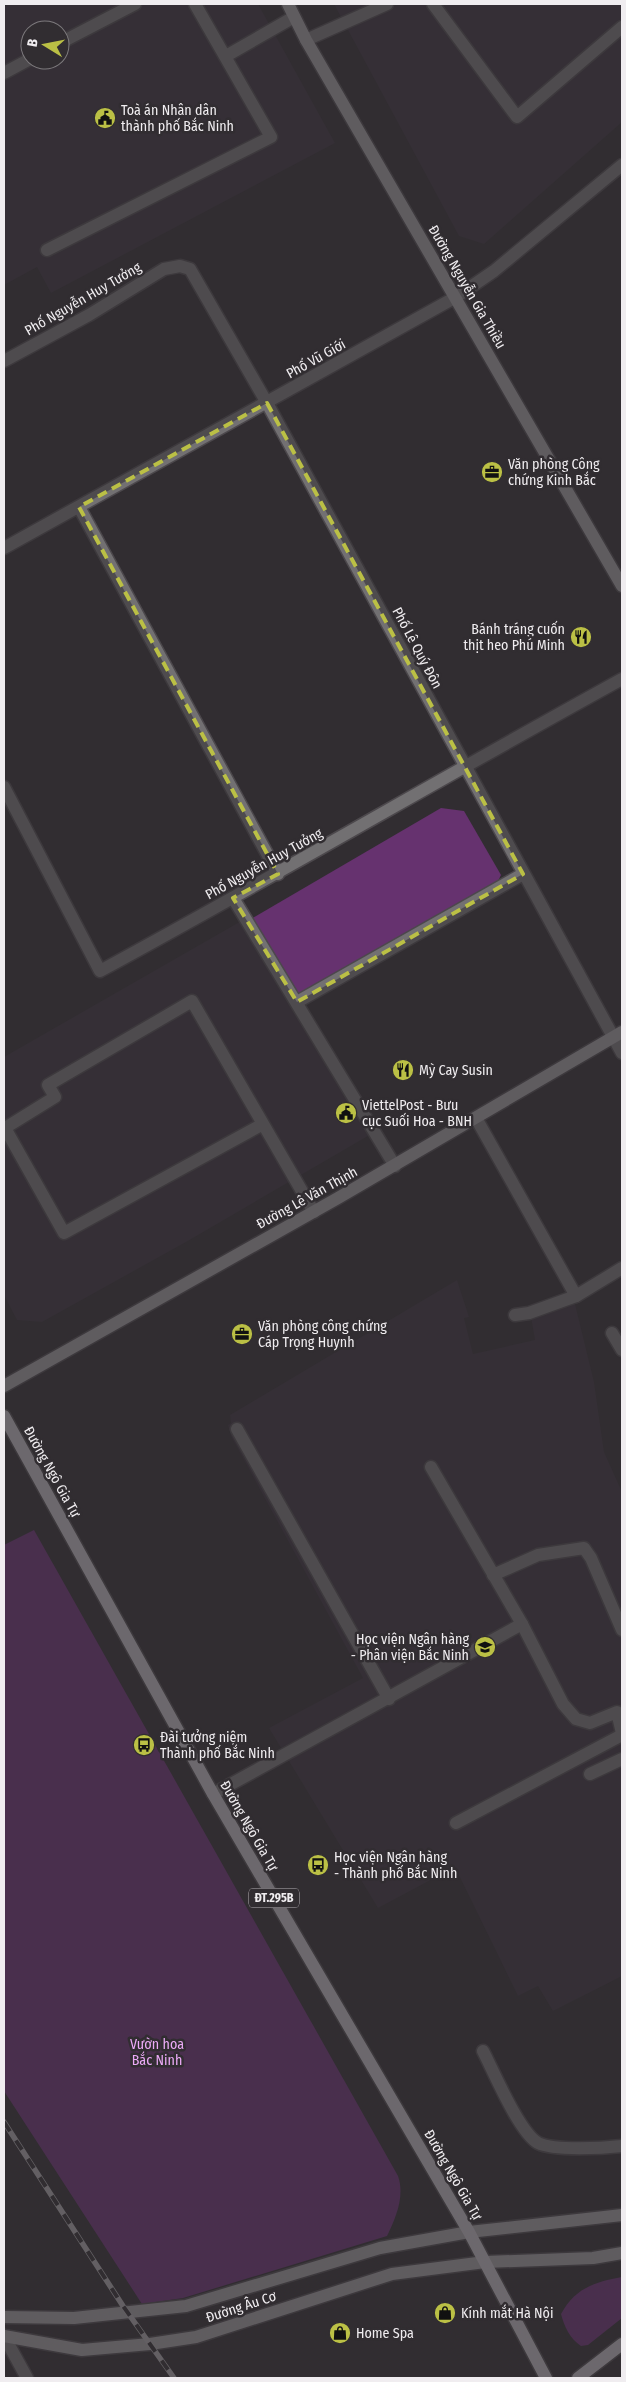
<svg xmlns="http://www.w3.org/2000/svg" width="626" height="2382" font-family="'Fira Sans Condensed',sans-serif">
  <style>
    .built { fill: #3a323c; fill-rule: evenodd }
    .green { fill: #66326f }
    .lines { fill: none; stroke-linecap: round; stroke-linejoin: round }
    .lane-casing { stroke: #4c484c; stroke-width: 15 }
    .street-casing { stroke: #4c484c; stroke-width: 15 }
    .secondary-casing { stroke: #4c484c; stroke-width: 15 }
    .primary-casing { stroke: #4c484c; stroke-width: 15 }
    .lane { stroke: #727072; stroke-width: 12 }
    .street { stroke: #727072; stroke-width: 12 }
    .secondary { stroke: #979498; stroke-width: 12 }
    .primary { stroke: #b4b0b5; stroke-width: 12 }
    .rail-casing { stroke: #9f9c9f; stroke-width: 5.5 }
    .rail { stroke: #312d31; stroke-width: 4; stroke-dasharray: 11; stroke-linecap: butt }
    .marked { fill: none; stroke: #bbc045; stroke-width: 4; stroke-dasharray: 10 6; stroke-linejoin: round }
    .labels { text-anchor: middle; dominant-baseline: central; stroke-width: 5; stroke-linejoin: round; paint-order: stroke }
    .shield { fill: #312d31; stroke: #b7b3b7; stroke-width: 1 }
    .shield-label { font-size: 12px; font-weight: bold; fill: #f0edf0 }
    .poi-label { font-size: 14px; fill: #f0edf0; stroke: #312d31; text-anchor: start }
    .street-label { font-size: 14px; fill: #f0edf0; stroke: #312d31 }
    .park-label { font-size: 14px; fill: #ecaaf7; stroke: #312d31 }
  </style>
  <rect width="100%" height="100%" fill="#312d31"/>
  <g class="built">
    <path d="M10 4H258L335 143 51 293 37 267 4 285V7ZM30 30H60V60H30Z"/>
    <polygon points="334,4 622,4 622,122 484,244 459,236"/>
    <polygon points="243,920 373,1133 186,1242 42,1322 17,1320 4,1295 4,1057"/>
    <polygon points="457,1280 469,1317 464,1318 473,1354 535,1340 531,1317 575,1304 594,1382 604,1452 622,1492 622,1976 553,2011 538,1986 518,1996 455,1867 378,1908 269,1728 363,1678 231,1436 228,1425 231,1423 230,1415"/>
  </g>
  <g class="green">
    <polygon points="441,808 464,811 501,875 497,883 301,994 295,993 251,919"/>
    <path d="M34 1530 398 2176C405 2196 396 2217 387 2236L183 2298 142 2304 4 2091V1545Z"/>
    <path d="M622 2277V2318L588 2345 581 2346C570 2339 564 2326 561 2314 575 2288 595 2282 622 2277Z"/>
  </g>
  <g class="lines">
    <g class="lane-casing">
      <g id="lane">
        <polyline points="433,4 517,117 622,27"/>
        <polyline points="306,40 387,4"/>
        <polyline points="60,43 135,4"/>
        <polyline points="226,56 294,17"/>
        <polyline points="4,73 30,59"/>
        <polyline points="47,250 271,137 195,4"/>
        <polyline points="476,1118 576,1296 529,1313 515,1315"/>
        <polyline points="263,1124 64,1233 5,1128 55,1097 48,1085 192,1001 314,1212"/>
        <polyline points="576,1296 622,1268"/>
        <polyline points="612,1333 622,1350"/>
        <polyline points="237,1429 389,1699"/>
        <polyline points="431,1467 522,1624 563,1704 576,1719 590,1723 617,1712 622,1733"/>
        <polyline points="493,1575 538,1555 584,1548 591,1558 622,1630"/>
        <polyline points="213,1794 522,1624"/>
        <polyline points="456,1823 622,1735"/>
        <path d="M483 2051C494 2072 519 2132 538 2143 554 2151 604 2148 622 2146"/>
      </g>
    </g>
    <g class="street-casing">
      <g id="street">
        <polyline points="4,361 89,315 164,269 180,266 190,269 267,403 622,1053"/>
        <polyline points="79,507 278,874"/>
        <polyline points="4,548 456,297 494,271 622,165"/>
        <path d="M4 787 100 971C275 876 447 775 622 679"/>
        <polyline points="233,898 395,1166"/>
        <polyline points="297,1002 523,874"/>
        <polyline points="590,1774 622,1759"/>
        <polyline points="4,2336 27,2378"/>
      </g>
    </g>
    <g class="secondary-casing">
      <g id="secondary">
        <polyline points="288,4 306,40 622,586"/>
        <polyline points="4,1386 338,1198 622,1032"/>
        <polyline points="4,2317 74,2318 186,2306 380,2248 469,2232 622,2215"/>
        <polyline points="4,2336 82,2350 150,2344 196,2337 392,2274 485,2262 593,2258 622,2253"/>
      </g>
    </g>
    <g class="primary-casing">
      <g id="primary">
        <polyline points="4,1416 213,1794 469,2232 546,2378"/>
        <polyline points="578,2378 622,2344"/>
      </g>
    </g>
    <use href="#lane" class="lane"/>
    <use href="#street" class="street"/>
    <use href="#secondary" class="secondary"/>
    <use href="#primary" class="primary"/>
    <g class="rail-casing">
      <polyline id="rail" points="4,2122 123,2306 174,2378"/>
    </g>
    <use href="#rail" class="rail"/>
  </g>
  <path d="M0 0H626V2382H0ZM267 403 523 874 297 1002 233 898 278 874 79 507Z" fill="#312d31" fill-opacity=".55" fill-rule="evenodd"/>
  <path class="marked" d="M267 403 523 874 297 1002 233 898 278 874 79 507Z"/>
  <defs>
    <g id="civic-disc" transform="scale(1.125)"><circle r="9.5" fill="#bbc045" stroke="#312d31"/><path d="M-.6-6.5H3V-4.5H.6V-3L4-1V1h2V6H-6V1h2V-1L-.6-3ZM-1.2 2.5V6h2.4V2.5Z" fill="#111"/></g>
    <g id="office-disc" transform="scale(1.125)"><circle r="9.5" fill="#bbc045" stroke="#312d31"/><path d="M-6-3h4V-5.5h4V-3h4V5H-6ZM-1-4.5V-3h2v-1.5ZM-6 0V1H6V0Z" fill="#111"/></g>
    <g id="restaurant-disc" transform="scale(1.125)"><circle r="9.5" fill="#bbc045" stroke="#312d31"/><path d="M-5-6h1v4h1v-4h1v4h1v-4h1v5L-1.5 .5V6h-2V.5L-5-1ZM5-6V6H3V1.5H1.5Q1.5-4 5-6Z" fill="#111"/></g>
    <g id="university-disc" transform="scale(1.125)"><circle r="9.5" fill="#bbc045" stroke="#312d31"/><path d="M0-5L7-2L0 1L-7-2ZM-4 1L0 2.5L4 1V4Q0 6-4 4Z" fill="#111"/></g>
    <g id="bus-disc" transform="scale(1.125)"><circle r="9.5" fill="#bbc045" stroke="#312d31"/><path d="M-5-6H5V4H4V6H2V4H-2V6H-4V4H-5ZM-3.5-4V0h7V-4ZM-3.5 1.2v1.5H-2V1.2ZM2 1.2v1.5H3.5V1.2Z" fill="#111"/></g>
    <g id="shop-disc" transform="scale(1.125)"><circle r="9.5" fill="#bbc045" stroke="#312d31"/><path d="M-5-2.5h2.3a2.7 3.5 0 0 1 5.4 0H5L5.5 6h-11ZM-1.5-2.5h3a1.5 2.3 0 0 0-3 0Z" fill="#111"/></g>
  </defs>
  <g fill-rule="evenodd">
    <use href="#civic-disc" x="105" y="118"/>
    <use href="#office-disc" x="492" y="472"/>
    <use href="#restaurant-disc" x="581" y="637"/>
    <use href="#restaurant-disc" x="403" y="1070"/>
    <use href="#civic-disc" x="346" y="1113"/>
    <use href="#office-disc" x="242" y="1334"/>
    <use href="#university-disc" x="485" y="1647"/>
    <use href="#bus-disc" x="144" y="1745"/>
    <use href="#bus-disc" x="318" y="1865"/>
    <use href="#shop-disc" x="445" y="2313"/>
    <use href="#shop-disc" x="340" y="2333"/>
  </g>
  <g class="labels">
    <rect class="shield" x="249" y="1888.5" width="50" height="19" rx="4"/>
    <g class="shield-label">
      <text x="274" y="1898">ĐT.295B</text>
    </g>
    <g class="poi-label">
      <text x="121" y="110">Toà án Nhân dân<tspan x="121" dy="16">thành phố Bắc Ninh</tspan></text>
      <text x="508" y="464">Văn phòng Công<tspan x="508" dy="16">chứng Kinh Bắc</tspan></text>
      <text x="565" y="629" text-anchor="end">Bánh tráng cuốn<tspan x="565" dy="16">thịt heo Phú Minh</tspan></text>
      <text x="419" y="1070">Mỳ Cay Susin</text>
      <text x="362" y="1105">ViettelPost - Bưu<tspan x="362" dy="16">cục Suối Hoa - BNH</tspan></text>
      <text x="258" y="1326">Văn phòng công chứng<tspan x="258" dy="16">Cáp Trọng Huynh</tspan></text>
      <text x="469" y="1639" text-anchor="end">Học viện Ngân hàng<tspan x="469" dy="16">- Phân viện Bắc Ninh</tspan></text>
      <text x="160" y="1737">Đài tưởng niệm<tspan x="160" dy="16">Thành phố Bắc Ninh</tspan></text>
      <text x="334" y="1857">Học viện Ngân hàng<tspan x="334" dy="16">- Thành phố Bắc Ninh</tspan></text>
      <text x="461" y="2313">Kính mắt Hà Nội</text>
      <text x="356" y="2333">Home Spa</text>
    </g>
    <g class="street-label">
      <text transform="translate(467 287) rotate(60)">Đường Nguyễn Gia Thiều</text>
      <text transform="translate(83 299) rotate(-30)">Phố Nguyễn Huy Tưởng</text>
      <text transform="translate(316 359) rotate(-29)">Phố Vũ Giới</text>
      <text transform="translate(417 648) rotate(62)">Phố Lê Quý Đôn</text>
      <text transform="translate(264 864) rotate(-29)">Phố Nguyễn Huy Tưởng</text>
      <text transform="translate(307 1198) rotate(-29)">Đường Lê Văn Thịnh</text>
      <text transform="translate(52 1472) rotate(61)">Đường Ngô Gia Tự</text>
      <text transform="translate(249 1826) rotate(60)">Đường Ngô Gia Tự</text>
      <text transform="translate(453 2175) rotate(60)">Đường Ngô Gia Tự</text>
      <text transform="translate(241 2307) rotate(-18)">Đường Âu Cơ</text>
    </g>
    <g class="park-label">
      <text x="157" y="2044">Vườn hoa<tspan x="157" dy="16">Bắc Ninh</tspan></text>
    </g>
  </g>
  <rect width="626" height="2382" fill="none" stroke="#f0edf0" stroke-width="10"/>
  <g transform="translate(45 45) rotate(280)"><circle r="24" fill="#312d31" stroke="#7d7a7d"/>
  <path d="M0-4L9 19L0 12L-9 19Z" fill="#bbc045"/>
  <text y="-8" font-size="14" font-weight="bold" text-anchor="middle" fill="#f0edf0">B</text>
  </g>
</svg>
